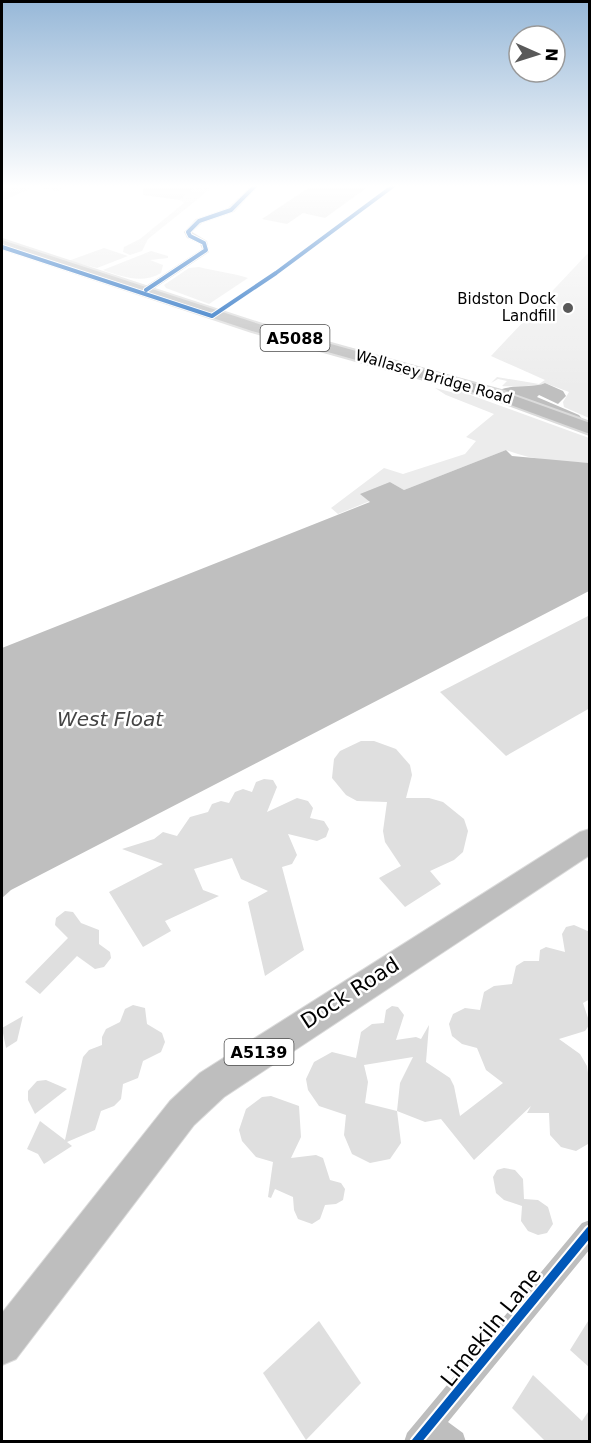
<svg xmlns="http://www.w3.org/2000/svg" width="591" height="1443" font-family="'DejaVu Sans',sans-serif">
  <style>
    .green { fill: #ececec }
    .water { fill: #bfbfbf }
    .building { fill: #dfdfdf; fill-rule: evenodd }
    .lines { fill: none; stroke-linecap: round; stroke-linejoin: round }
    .primary-casing { stroke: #dbdbdb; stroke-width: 4 }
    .highway-casing { stroke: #dbdbdb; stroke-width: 2 }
    .street { fill: #bebebe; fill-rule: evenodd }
    .primary { fill: #bebebe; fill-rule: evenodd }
    .highway { fill: #bebebe; fill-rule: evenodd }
    .cycleway-far1-casing { stroke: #fff; stroke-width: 6 }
    .cycleway-casing { stroke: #fff; stroke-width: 13 }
    .cycleway-far1 { stroke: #0057b8; stroke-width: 4 }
    .cycleway { stroke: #0057b8; stroke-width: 9 }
    .poi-dot { fill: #595959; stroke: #fff; stroke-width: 2 }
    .labels { text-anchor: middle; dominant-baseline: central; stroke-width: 5; stroke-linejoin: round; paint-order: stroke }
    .far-poi-label { font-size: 15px; fill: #000; stroke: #fff; text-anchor: end }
    .far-street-label { font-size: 15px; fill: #000; stroke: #fff }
    .shield { fill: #fff; stroke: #4c4c4c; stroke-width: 1.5 }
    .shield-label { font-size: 16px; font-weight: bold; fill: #000 }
    .water-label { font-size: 20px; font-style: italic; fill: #444; stroke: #fff }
    .near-street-label { font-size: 21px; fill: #000; stroke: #fff }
  </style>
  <rect width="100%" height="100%" fill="#fff"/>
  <g class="green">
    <polygon points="2,186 66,186 58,191 35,187 2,201"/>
    <polygon points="196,186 214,186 148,239 142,251 130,255 123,252 124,247 140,239 184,203 180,200"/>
    <polygon points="104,248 128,256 97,268 68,261"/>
    <path d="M151 251 168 256V258L150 260 163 265 161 273C142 284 123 277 103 270Z"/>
    <path d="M589 252V418L564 407 563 402 569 392 545 383C540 386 509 387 502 386L507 381 498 379 491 383 497 377 539 384 545 380 491 356Z"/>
    <path d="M199 267C215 271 233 273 248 278L209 304 166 288 164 285 189 268Z"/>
    <path d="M435 388 451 392 454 389 589 438V463C560 461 533 461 506 450L404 490 390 482 370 501 338 514 331 508 384 468 403 474 465 454 476 441 466 437 494 414 446 395Z"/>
  </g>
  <g class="water">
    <path d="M545 383 563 391 566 396 558 404 539 395 537 397 579 415 584 421 500 390C513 384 536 388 545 383Z"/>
    <polygon points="506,450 512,456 589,463 589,591 11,890 2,898 2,648 370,502 360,494 390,482 404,490"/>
  </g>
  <g class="building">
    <polygon points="143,186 196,186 180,200 143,195"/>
    <polygon points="311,186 369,186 325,218 303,213 287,224 262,219"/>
    <polygon points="590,615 590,708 506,756 440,692"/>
    <polygon points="361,741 374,741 396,749 410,765 412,775 406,798 429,798 443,802 464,819 468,831 463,852 454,860 430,871 441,884 405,907 379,878 401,866 385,842 383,831 387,802 357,801 346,795 332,778 334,759 340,751"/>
    <polygon points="264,779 273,780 277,787 267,812 297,798 308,801 313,808 310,818 324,821 329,829 326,837 317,841 288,834 297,855 292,864 282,867 304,950 265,976 248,902 268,891 241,879 232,858 194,869 203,890 219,896 165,921 171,931 143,947 109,892 163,864 122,849 154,839 163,832 177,836 190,817 208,812 212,804 221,801 229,803 235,792 243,789 252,792 256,782"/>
    <polygon points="65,911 73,912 81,923 99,930 99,944 110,952 111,958 104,967 95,969 77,956 40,994 25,982 68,938 55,925 56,918"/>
    <path d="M574 925 590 932V999L583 1003 590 1024 585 1031 559 1039 580 1054 587 1066 590 1087 588 1144 576 1151 561 1147 550 1135 549 1113H527L531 1106 474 1160 441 1119 425 1122 397 1111 401 1143 390 1159 370 1163 352 1154 344 1135 346 1115 319 1106 308 1090 306 1079 314 1062 332 1052 356 1058 361 1032 372 1024 384 1023 386 1010 392 1006 398 1007 404 1015 396 1040 416 1037 421 1039 429 1025 426 1062 450 1078 454 1086 460 1116 503 1083 486 1070 477 1048 462 1044 452 1036 449 1024 453 1014 465 1008 480 1010 484 992 494 986 512 984 516 966 524 961H539L540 950 546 947 565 952 562 934 566 927ZM413 1057 400 1083 397 1111 365 1103 368 1082 364 1065Z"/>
    <polygon points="133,1005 145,1008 147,1024 162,1033 165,1042 161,1052 143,1061 138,1078 123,1084 121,1099 114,1106 101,1111 95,1130 67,1142 72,1146 44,1164 38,1154 27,1149 40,1121 65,1140 83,1057 89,1050 102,1045 102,1037 106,1029 120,1022 125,1009"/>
    <polygon points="23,1016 17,1041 6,1048 2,1028"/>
    <polygon points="46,1080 67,1089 35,1114 28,1100 28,1091 37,1081"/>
    <polygon points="271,1096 299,1106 301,1137 291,1158 316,1155 323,1158 330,1180 341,1183 345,1189 343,1200 336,1204 325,1205 320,1219 312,1224 298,1219 294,1210 293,1197 275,1189 271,1198 268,1197 273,1162 256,1157 242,1141 239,1130 246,1109 262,1097"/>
    <polygon points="504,1168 515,1170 523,1179 524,1199 538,1200 548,1207 553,1224 547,1233 538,1235 528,1231 521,1221 522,1206 504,1200 496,1193 493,1177 497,1170"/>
    <polygon points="590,1318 590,1368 570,1350"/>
    <polygon points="319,1321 361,1383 306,1440 263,1373"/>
    <polygon points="533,1375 582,1421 590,1409 590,1442 546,1442 512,1408"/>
  </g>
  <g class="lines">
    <g class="primary-casing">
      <polygon id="primary" points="2,240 262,325 501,391 590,423 590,434 489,397 252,331 2,248"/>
    </g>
    <g class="highway-casing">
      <polygon id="highway" points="590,829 590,855 224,1097 194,1125 16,1359 2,1365 2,1313 170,1101 200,1073 580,832"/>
    </g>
    <g class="street">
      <polygon points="251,186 259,186 234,212 202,223 192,232 207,241 209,252 149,292 143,292 143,288 202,249 200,244 187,238 184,232 196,219 228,208"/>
      <polygon points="590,1220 590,1249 448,1422 463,1433 466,1442 404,1442 407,1433 582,1223"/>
    </g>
    <use href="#primary" class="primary"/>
    <use href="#highway" class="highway"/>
    <g class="cycleway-far1-casing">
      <g id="cycleway-far1">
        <polyline points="2,247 212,316 276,273 393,186"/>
        <polyline points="146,290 206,250 204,243 190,236 188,232 199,221 231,210 255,186"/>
      </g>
    </g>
    <g class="cycleway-casing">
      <polyline id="cycleway" points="416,1442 590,1231"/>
    </g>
    <use href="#cycleway-far1" class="cycleway-far1"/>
    <use href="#cycleway" class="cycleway"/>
  </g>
  <linearGradient id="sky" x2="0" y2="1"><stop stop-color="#97b8d8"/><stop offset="0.48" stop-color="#fff"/><stop offset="1" stop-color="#fff" stop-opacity="0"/></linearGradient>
  <rect width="591" height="388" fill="url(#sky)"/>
  <circle class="poi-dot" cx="568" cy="308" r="6"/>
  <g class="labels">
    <g class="far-poi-label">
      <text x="556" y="299">Bidston Dock<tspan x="556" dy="17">Landfill</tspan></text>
    </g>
    <g class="far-street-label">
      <text transform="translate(434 377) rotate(16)">Wallasey Bridge Road</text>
    </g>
    <g class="shield">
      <rect x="260.5" y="325" width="69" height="26" rx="4.5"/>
      <rect x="224.5" y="1039" width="69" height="26" rx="4.5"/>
    </g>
    <g class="shield-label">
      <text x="295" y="338">A5088</text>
      <text x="259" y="1052">A5139</text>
    </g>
    <g class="water-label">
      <text x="110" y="719">West Float</text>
    </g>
    <g class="near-street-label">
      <text transform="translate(350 993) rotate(-33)">Dock Road</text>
      <text transform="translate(491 1327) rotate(-51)">Limekiln Lane</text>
    </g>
  </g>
  <rect width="591" height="1443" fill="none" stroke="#000000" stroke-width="6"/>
  <g transform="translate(537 54) rotate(93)"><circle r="28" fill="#ffffff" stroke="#999999" stroke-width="1.5"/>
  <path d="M0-4.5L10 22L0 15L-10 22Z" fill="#595959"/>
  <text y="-9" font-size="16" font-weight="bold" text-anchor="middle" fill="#000000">N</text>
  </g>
</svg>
